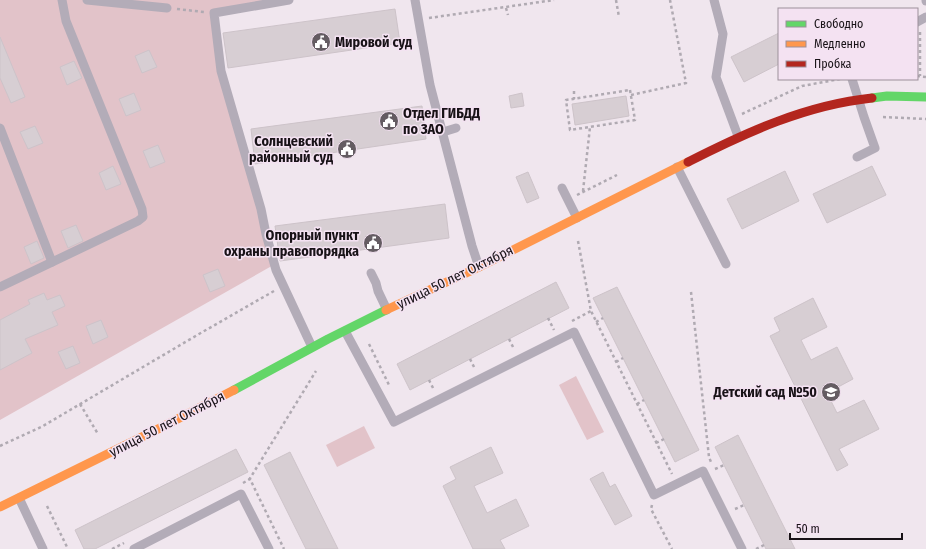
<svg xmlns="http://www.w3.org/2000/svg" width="926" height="549" font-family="'Fira Sans Condensed',sans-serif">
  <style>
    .green { fill: #e2c3c9 }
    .building { fill: #d7ced3; stroke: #cdc3c9 }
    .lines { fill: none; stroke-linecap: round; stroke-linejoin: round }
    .path { stroke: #b0aab2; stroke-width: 2.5; stroke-dasharray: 3 3; stroke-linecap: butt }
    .lane { stroke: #b3acb8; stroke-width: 9 }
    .fast { stroke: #63d668; stroke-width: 9 }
    .slow { stroke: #ff974d; stroke-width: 9 }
    .jam { stroke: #b3261e; stroke-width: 9 }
    .labels { text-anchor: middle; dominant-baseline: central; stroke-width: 3; stroke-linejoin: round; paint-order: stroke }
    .poi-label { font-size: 14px; font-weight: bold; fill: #181217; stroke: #f4e2f2; text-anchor: end }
    .street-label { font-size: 14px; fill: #181217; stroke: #f4e2f2 }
  </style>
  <rect width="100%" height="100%" fill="#f0e6ee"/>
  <g class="green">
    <polygon points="0,0 265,0 211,19 277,263 0,420"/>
    <polygon points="576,376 604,432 587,440 559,385"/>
    <polygon points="364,426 375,448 337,467 326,445"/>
  </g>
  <g class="building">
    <polygon points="395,9 400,43 228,68 223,33"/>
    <polygon points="779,33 779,64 744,82 731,57"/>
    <polygon points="0,37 25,97 11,103 0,78"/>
    <polygon points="149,50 157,67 142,73 135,56"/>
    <polygon points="74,61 82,78 67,85 60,67"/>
    <polygon points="134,93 141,110 126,116 119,99"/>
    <polygon points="522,93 524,106 511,108 509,96"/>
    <polygon points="626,96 629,116 575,125 572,104"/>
    <polygon points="422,106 426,139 255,164 251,129"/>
    <polygon points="35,126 43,143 28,149 20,132"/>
    <polygon points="158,145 165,162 150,168 143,151"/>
    <polygon points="113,166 121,184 106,190 99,173"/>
    <polygon points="872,166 886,195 827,223 813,194"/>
    <polygon points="785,171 799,201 742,229 727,199"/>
    <polygon points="528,172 539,198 527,203 516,177"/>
    <polygon points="445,204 449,238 280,261 275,226"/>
    <polygon points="76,225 83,241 68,248 61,231"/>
    <polygon points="37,241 44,258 31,264 24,247"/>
    <polygon points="218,269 225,286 210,292 203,275"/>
    <polygon points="556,282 569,308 410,390 397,364"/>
    <polygon points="617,287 699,450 675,462 593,298"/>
    <polygon points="44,293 47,300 60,295 65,306 52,312 58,325 25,339 32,353 0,370 0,320 30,304 28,300"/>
    <polygon points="813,298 827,327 801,340 811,360 837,347 853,379 827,393 837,413 864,400 879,429 839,449 848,465 837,471 770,336 780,331 774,318"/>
    <polygon points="101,320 108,337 93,344 86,326"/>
    <polygon points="73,346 80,363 66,369 58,352"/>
    <polygon points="738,435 795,549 766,549 715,447"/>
    <polygon points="491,447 503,473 474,486 487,513 516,499 529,526 500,540 505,549 473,549 443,486 456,479 450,467"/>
    <polygon points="236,449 248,472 95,549 84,549 75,530"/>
    <polygon points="290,452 338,549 306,549 264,465"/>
    <polygon points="603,472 610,487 615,484 632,516 615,525 590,479"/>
  </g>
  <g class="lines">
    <g class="path">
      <polyline points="616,0 619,17"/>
      <polyline points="506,8 508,15"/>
      <polyline points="177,9 204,12"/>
      <polyline points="429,18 554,0"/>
      <polyline points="920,32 920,76"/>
      <polyline points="917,76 926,77"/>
      <polygon points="630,90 635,120 570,130 566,100"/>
      <polyline points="574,91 574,99"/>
      <polyline points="631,95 686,83 670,0"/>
      <polyline points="742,114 802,86 840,79"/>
      <polyline points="883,117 926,119"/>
      <polyline points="583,191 590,127"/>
      <polyline points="577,195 617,175"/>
      <polyline points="578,241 591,311 672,474"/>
      <polyline points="691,292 709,457 711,462"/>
      <polyline points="548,318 554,330"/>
      <polyline points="572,321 591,311"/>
      <polyline points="596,322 603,318"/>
      <polyline points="509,339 514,349"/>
      <polyline points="369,344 390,387"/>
      <polyline points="470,359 475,369"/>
      <polyline points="616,362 623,358"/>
      <polyline points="429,380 434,390"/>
      <polyline points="80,404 98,434"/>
      <polyline points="637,404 644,400"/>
      <polyline points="656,443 664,439"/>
      <polyline points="0,446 43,426 199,334 274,291"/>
      <polyline points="715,469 724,465"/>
      <polyline points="249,480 316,371"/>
      <polyline points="243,483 250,479 284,549"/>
      <polyline points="652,505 651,509 672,549"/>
      <polyline points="47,506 68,549"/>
      <polyline points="735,509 744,505"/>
      <polyline points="112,549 124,543"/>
      <polyline points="756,549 764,545"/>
    </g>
    <g class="lane">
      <polyline points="87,0 167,8"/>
      <polyline points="289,0 214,13 221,71 261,209 266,234 276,270 312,347"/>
      <polyline points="415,0 430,85 472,246 479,267"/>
      <polyline points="714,0 723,34 716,77 738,136"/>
      <polyline points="926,0 926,1"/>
      <polyline points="917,22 926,17"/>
      <polyline points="852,79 864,117 875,148 857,157"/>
      <polyline points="0,128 52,262"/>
      <polyline points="443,132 456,128"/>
      <polyline points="677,167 726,264"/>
      <polyline points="562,188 577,218"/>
      <polyline points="371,273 376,283 378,291 387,310"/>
      <polyline points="0,287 138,221 143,217 142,209 66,21 62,0"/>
      <polyline points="345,331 394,422 574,332 654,495 703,471 742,549"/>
      <polyline points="19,498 43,549"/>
      <polyline points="134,549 241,494 269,549"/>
    </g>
    <g class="fast">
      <polyline points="872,98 887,96 926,97"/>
      <polyline points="234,390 328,339 386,310"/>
    </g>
    <g class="slow">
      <polyline points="386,310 477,268 688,162"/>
      <polyline points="0,507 162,427 234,390"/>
    </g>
    <path class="jam" d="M688 162C747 132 806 105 872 98"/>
  </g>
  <defs>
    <g id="civic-disc" transform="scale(1)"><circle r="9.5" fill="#645c62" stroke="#f4e2f2"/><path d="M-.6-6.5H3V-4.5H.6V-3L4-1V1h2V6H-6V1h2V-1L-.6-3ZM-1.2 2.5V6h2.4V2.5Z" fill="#fff"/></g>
    <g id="school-disc" transform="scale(1)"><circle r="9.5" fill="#645c62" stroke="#f4e2f2"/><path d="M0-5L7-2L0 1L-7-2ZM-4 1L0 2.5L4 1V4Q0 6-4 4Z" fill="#fff"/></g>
  </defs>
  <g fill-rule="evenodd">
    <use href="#civic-disc" x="321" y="42"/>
    <use href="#civic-disc" x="389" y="121"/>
    <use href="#civic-disc" x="347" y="149"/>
    <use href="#civic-disc" x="373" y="243"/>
    <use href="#school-disc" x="831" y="392"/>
  </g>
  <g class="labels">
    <g class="poi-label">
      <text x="335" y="42" text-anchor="start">Мировой суд</text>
      <text x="403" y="113" text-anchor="start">Отдел ГИБДД<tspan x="403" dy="16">по ЗАО</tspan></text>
      <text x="333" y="141">Солнцевский<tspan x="333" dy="16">районный суд</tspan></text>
      <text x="359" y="235">Опорный пункт<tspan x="359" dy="16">охраны правопорядка</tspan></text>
      <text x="817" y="392">Детский сад №50</text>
    </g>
    <g class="street-label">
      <text transform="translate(455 277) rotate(-26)">улица 50 лет Октября</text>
      <text transform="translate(167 424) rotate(-27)">улица 50 лет Октября</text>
    </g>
  </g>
  <rect x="778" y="8" width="140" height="72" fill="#f4e2f2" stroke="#9c8f9a"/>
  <rect x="786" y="21" width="20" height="6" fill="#63d668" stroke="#9c8f9a"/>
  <text x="814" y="28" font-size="12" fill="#181217">Свободно</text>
  <rect x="786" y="41" width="20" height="6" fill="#ff974d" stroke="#9c8f9a"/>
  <text x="814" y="48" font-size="12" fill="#181217">Медленно</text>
  <rect x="786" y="61" width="20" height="6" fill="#b3261e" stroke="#9c8f9a"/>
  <text x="814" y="68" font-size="12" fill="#181217">Пробка</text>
  <path d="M790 533v6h112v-6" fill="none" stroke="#181217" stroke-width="2"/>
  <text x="796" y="533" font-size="12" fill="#181217" stroke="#f4e2f2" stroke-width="3" paint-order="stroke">50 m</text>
</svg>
